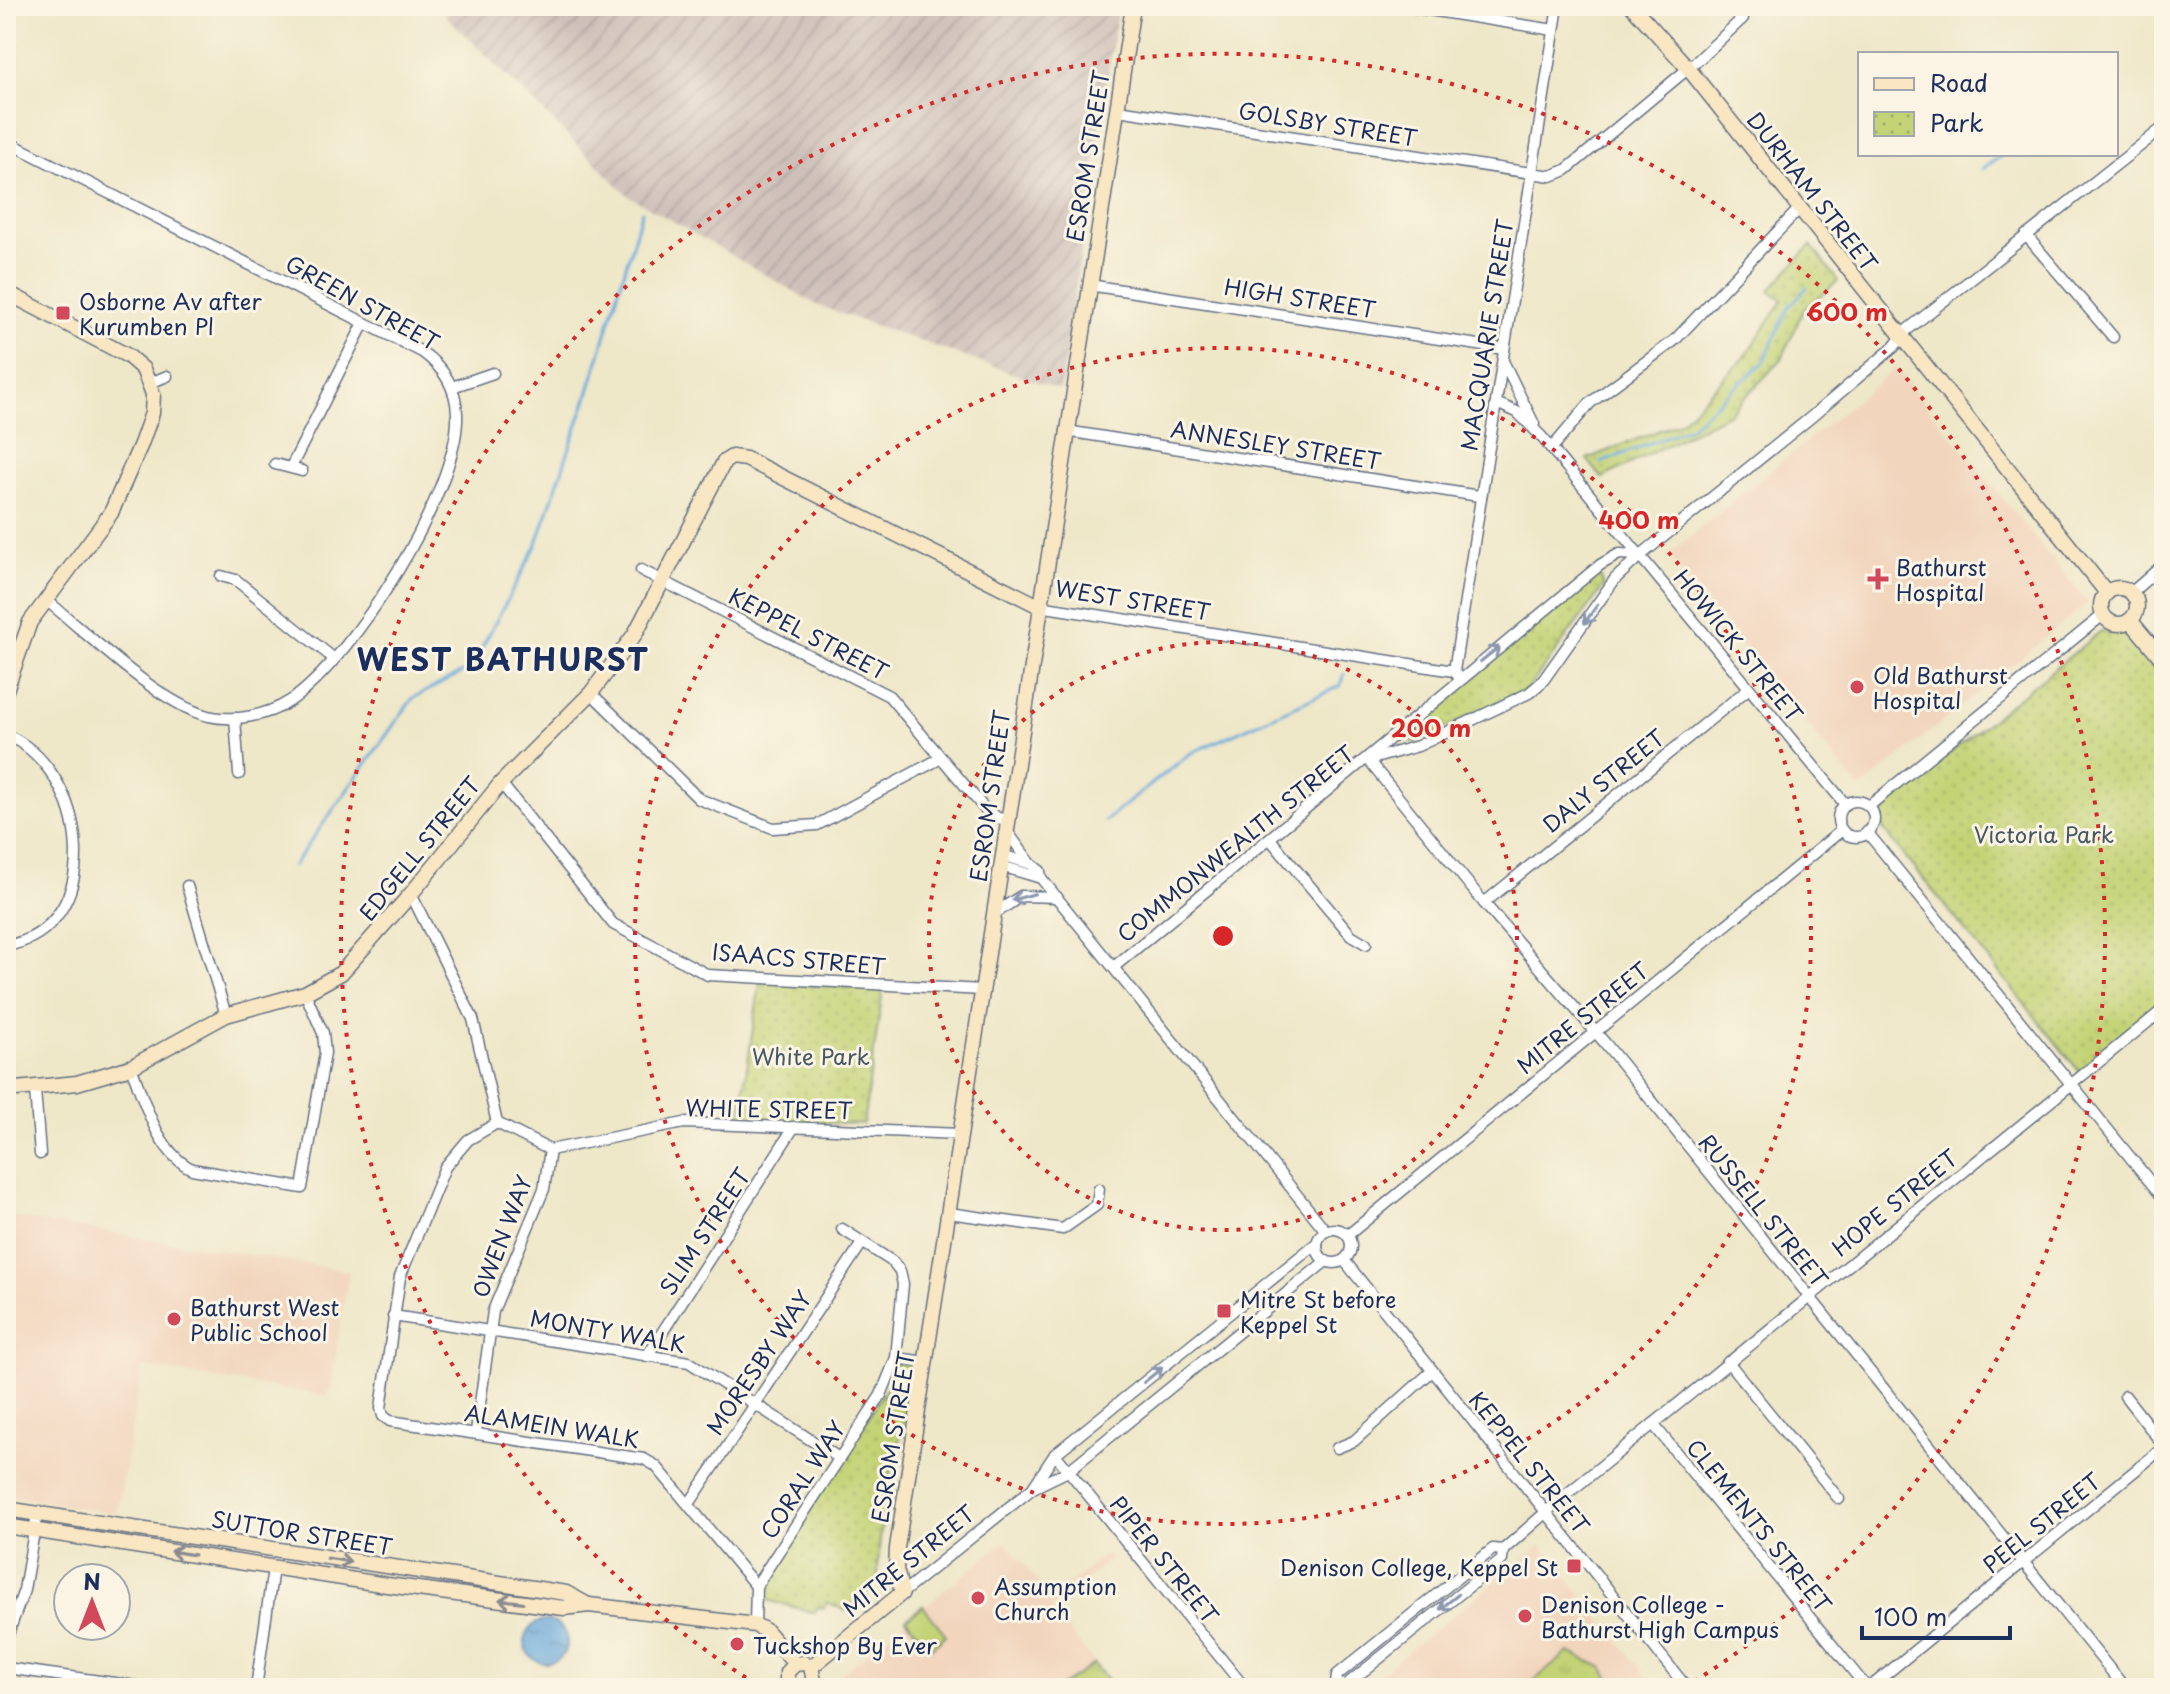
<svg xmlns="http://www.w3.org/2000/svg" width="2170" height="1694" font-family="'Playpen Sans',sans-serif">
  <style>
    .built { fill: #f2d5bd }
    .industrial { fill: url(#industrial-furrows) }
    .grass { fill: url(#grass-tufts); stroke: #6f816a; stroke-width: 2 }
    .park { fill: url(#park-dots); stroke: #6f816a; stroke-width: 2 }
    .garden { fill: #c3d375; stroke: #6f816a; stroke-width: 2 }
    .water { fill: url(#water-ripples); stroke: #416c9c; stroke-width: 2 }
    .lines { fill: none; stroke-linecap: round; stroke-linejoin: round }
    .stream { stroke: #67a9db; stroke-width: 3 }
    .street-casing { stroke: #656f83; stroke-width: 13 }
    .secondary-casing { stroke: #656f83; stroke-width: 17 }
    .street { stroke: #fff; stroke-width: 10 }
    .secondary { stroke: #f9e7c3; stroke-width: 14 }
    .oneway { stroke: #8d97ae }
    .oneway2 { stroke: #8a8b90 }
    .ring { fill: none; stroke: #d62828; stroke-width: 4; stroke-dasharray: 4 8 }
    .poi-dot { fill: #d1495b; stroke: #fcf5e5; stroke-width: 3 }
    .labels { text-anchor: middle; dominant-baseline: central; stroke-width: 6; stroke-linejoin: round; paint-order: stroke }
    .street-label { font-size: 22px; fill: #1b2f5e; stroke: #fcf5e5 }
    .poi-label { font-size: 22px; fill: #1b2f5e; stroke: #fcf5e5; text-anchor: start }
    .park-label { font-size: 22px; fill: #455864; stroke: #fcf5e5 }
    .district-label { font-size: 30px; font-weight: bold; letter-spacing: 2px; fill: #1b2f5e; stroke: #fcf5e5 }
    .centre { fill: #d62828; stroke: #fcf5e5; stroke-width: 4 }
    .ring-label { font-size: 24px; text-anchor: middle; font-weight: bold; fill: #d62828; stroke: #fcf5e5; stroke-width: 6; stroke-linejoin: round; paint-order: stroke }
  </style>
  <defs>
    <pattern id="industrial-furrows" width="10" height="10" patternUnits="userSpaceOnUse" patternTransform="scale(2)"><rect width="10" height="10" fill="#cfc1ba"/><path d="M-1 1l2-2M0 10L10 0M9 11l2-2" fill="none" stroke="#b1a6a2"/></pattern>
    <pattern id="grass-tufts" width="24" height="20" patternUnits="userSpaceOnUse" patternTransform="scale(2)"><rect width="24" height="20" fill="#c3d375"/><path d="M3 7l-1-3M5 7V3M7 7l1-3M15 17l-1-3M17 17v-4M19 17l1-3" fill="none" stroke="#a7b568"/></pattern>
    <pattern id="park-dots" width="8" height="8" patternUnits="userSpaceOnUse" patternTransform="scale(2)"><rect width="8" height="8" fill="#c3d375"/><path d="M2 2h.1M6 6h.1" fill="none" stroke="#a7b568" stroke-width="1.8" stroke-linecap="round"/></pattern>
    <pattern id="water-ripples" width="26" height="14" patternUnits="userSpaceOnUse" patternTransform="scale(2)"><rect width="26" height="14" fill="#67a9db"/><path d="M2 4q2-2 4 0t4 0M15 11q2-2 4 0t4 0" fill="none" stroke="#548ab5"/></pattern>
  </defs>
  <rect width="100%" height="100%" fill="#fcf5e5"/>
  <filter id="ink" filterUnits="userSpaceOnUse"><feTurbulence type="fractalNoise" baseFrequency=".0125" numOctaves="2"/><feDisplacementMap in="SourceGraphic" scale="16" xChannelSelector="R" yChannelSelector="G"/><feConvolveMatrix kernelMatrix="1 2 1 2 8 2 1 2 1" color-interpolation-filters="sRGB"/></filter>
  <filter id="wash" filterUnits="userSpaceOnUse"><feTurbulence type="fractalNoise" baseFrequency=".006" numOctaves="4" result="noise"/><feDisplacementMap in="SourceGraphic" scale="32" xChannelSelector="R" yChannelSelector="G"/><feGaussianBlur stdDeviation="1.8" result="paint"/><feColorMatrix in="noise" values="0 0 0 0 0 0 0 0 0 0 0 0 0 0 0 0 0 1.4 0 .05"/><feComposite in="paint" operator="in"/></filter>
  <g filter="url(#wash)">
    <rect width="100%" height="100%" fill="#eee7c8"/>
    <g class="built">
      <polygon points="1896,368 2088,603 1860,789 1668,555"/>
      <polygon points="6,1216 349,1271 329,1396 142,1367 117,1514 6,1496"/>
      <polygon points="1005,1541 1051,1598 1107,1553 1111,1559 1051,1608 1114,1688 953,1688 947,1682 939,1688 833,1687 833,1681"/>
      <polygon points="1541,1545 1656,1688 1362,1688"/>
    </g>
    <polygon class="industrial" points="452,6 1118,6 1060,390 819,306 629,196 446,16"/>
    <g class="grass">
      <polygon points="1569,1652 1602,1667 1617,1688 1525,1688"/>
      <polygon points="1094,1664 1114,1688 1058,1688"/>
    </g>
    <g class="park">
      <polygon points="1811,245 1838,281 1803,310 1782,359 1730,413 1602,478 1587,459 1680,422 1744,358 1783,300 1770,290"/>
      <polygon points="1593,576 1601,578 1604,586 1528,689 1416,742 1407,740 1405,731"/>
      <polygon points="2101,631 2124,633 2164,681 2164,997 2079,1071 1883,829 1880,816 1887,804"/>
      <polygon points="760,982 883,990 863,1124 739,1120"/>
      <path d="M894 1363 920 1366C900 1435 877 1509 878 1581L846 1611 827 1602 824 1608 817 1607 815 1613 767 1600 765 1594 779 1560 892 1379Z"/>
    </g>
    <polygon class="garden" points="923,1606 946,1635 930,1648 906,1619"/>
    <circle class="water" cx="546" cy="1642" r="21"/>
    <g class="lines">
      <g class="stream">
        <polyline points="1982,169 2004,154"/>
        <polyline points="1601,463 1690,427 1763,363 1788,308 1807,287"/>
        <polyline points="1105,821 1191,753 1340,686 1344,674"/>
        <polyline points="293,866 413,698 471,668 536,546 588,395 642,211"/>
      </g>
    </g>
  </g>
  <g filter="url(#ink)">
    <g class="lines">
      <g class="street-casing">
        <g id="street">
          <polyline points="1404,6 1554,30"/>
          <polyline points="1118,110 1551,176 1566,170 1696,62 1743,18"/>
          <path d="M6 141 422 352C443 367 456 387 457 413 461 489 352 660 290 701 267 716 234 722 208 716 158 703 87 633 45 599"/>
          <polyline points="2026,235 2113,337"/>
          <polyline points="1089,285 1504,349"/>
          <polyline points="1504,363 1534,424"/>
          <polyline points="150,383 167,376"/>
          <polyline points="452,387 493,373"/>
          <polyline points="1496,403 1517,412 1541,436 1845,804"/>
          <polyline points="1066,431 1479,496"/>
          <polyline points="1552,448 1590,403 1675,340 1798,210"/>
          <polyline points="275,464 302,471"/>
          <polyline points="291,467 364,323"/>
          <polyline points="641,570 889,696 984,808 998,818 1007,820"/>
          <polyline points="221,576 236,580 333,658"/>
          <polyline points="2131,593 2164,564"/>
          <polyline points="1039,606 1454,671 1458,676"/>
          <polyline points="1454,671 1558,6"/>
          <polyline points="591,693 699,799 773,828 817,825 941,758"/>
          <polyline points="235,718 239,774"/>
          <path d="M6 735C89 769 109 927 6 946"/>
          <polyline points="1368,760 1484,903 1605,1043 2125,1688"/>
          <polyline points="1368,760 1418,746 1529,693 1542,682 1615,579 1641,555 1810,418 1894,347 1907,330 2164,127"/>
          <polyline points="501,783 613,924 708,975 982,990"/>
          <circle cx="1856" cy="819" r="18"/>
          <polyline points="1869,806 2103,615"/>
          <polyline points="1006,830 1031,864"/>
          <polyline points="1867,832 2164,1199"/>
          <polyline points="1270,839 1351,935 1366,944"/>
          <polyline points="1002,855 1031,864 1040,871 1041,878 1326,1231"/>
          <polyline points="1001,866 1041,878"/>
          <polyline points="187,886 226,1015"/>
          <polyline points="411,894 473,1019 497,1123 550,1150 684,1123 960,1134"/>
          <polyline points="1484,903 1748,689"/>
          <polyline points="994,914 1021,896 1057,897"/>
          <polyline points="1115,966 1600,565 1619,554 1641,555"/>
          <path d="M131 1067C145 1102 157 1152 192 1169L302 1188 325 1053 323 1033 305 993"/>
          <polyline points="35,1090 40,1154"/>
          <polyline points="497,1123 468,1140 445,1167 400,1277 381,1408 383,1416 390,1421 644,1459 656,1466 756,1586"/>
          <polyline points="949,1213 1063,1229 1097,1205 1099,1189"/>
          <circle cx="1334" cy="1246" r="17"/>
          <polyline points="1348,1235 1842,830"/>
          <polyline points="1344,1260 1687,1688"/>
          <polyline points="393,1316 689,1362 839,1458"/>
          <polyline points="647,1356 794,1127"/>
          <polyline points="896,1358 926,1362"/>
          <polyline points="1728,1362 1839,1499"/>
          <polyline points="2125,1396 2164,1446"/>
          <polyline points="1653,1424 1867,1688"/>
          <polyline points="476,1432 493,1311 544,1189 550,1150"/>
          <polyline points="1337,1448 1354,1441 1431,1372"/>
          <polyline points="1055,1454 1245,1688"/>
          <polyline points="1034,1486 1055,1454 1317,1243"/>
          <polyline points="689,1504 862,1243"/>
          <polyline points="902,1593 1033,1488 1068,1471 1326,1261"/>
          <polyline points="755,1625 756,1586 881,1395 896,1358 903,1284 900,1271 893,1262 842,1229"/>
          <polyline points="6,1640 24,1590 37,1514"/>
          <polyline points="6,1668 150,1688"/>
          <polyline points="1336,1684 1346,1685 1502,1560 1503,1550"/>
          <polyline points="256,1688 273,1568"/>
          <polyline points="1331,1688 1336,1684 1337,1675 1493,1549 1503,1550 1561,1499 2164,1009"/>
          <polyline points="1869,1688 2164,1447"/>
        </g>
      </g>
      <g class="secondary-casing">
        <g id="secondary">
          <polyline points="1632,6 1688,68 2107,593"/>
          <polyline points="6,292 128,356 143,369 153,394 152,413 141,444 111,513 30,622 6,690"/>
          <circle cx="2119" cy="606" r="18"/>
          <polyline points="2130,620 2164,661"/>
          <polyline points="6,1090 77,1083 131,1067 226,1015 305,993 341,973 411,894 501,783 591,693 635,634 724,462 732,457 746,459 1039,606"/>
          <polyline points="6,1509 566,1593 588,1605"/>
          <polyline points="6,1526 387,1585 564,1608 589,1605 755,1625 766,1631 795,1664"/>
          <polyline points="811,1667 902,1593 896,1569 897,1548 1133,6"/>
          <polyline points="792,1688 787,1680 787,1672 795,1664 804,1663"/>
          <polyline points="808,1688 814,1681 811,1667"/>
        </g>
      </g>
      <use href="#street" class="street"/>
      <use href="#secondary" class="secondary"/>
    </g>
    <defs><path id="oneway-shaft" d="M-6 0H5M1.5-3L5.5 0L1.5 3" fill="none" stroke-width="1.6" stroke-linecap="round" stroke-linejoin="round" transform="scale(2)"/></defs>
    <g class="oneway">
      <use href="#oneway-shaft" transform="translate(1591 614) rotate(125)"/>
      <use href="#oneway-shaft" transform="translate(1490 654) rotate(-39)"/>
      <use href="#oneway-shaft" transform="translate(1023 897) rotate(164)"/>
      <use href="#oneway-shaft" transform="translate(1153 1375) rotate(-39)"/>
      <use href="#oneway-shaft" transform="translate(1449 1602) rotate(141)"/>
    </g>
    <g class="oneway2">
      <use href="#oneway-shaft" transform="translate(182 1553) rotate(-171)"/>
      <use href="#oneway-shaft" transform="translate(339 1560) rotate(9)"/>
      <use href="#oneway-shaft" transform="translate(511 1601) rotate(-173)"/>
    </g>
  </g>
  <g class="ring">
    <circle cx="1223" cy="936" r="294"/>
    <circle cx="1223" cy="936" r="588"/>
    <path d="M756 1684A882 882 0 1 1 1690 1684"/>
  </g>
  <g class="poi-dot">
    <rect x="55" y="305" width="16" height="16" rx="4"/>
    <path d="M1874 567h8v8h8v8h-8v8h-8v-8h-8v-8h8z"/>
    <circle cx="1857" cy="687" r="8"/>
    <rect x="1216" y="1303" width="16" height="16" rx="4"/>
    <circle cx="174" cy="1319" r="8"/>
    <rect x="1566" y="1558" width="16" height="16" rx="4"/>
    <circle cx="978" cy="1598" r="8"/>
    <circle cx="1525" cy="1616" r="8"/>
    <circle cx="737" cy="1644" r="8"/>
  </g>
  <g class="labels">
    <g class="street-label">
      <text transform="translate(1328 123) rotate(9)">GOLSBY STREET</text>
      <text transform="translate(1087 156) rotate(-81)">ESROM STREET</text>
      <text transform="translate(1813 191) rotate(52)">DURHAM STREET</text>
      <text transform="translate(1300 297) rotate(9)">HIGH STREET</text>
      <text transform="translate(363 302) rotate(29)">GREEN STREET</text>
      <text transform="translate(1486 335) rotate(-81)">MACQUARIE STREET</text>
      <text transform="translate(1276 444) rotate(9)">ANNESLEY STREET</text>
      <text transform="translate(1133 599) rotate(9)">WEST STREET</text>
      <text transform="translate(809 633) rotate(27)">KEPPEL STREET</text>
      <text transform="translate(1739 645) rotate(51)">HOWICK STREET</text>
      <text transform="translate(1603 780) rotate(-39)">DALY STREET</text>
      <text transform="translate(989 796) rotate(-82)">ESROM STREET</text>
      <text transform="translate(1235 843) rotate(-39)">COMMONWEALTH STREET</text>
      <text transform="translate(419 848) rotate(-51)">EDGELL STREET</text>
      <text transform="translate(799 958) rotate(5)">ISAACS STREET</text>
      <text transform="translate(1582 1017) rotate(-39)">MITRE STREET</text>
      <text transform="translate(769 1108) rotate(1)">WHITE STREET</text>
      <text transform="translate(1894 1202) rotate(-39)">HOPE STREET</text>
      <text transform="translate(1764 1210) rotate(51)">RUSSELL STREET</text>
      <text transform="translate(704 1231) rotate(-57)">SLIM STREET</text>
      <text transform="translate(501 1236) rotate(-69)">OWEN WAY</text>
      <text transform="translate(608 1330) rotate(10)">MONTY WALK</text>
      <text transform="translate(758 1362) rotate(-56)">MORESBY WAY</text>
      <text transform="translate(552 1425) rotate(9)">ALAMEIN WALK</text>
      <text transform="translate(892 1437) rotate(-81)">ESROM STREET</text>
      <text transform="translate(1530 1462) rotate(51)">KEPPEL STREET</text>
      <text transform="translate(802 1479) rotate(-57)">CORAL WAY</text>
      <text transform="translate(2041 1522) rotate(-39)">PEEL STREET</text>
      <text transform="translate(1760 1525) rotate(51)">CLEMENTS STREET</text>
      <text transform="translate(302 1532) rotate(9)">SUTTOR STREET</text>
      <text transform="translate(1165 1559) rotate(51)">PIPER STREET</text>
      <text transform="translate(908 1560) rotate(-39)">MITRE STREET</text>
    </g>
    <g class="poi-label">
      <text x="79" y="300">Osborne Av after<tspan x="79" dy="25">Kurumben Pl</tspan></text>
      <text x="1896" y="566">Bathurst<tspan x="1896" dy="25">Hospital</tspan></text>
      <text x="1873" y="674">Old Bathurst<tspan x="1873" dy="25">Hospital</tspan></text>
      <text x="1240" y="1298">Mitre St before<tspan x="1240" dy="25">Keppel St</tspan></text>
      <text x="190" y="1306">Bathurst West<tspan x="190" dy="25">Public School</tspan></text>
      <text x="1558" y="1566" text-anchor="end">Denison College, Keppel St</text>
      <text x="994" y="1585">Assumption<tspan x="994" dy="25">Church</tspan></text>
      <text x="1541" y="1603">Denison College -<tspan x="1541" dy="25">Bathurst High Campus</tspan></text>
      <text x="753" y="1644">Tuckshop By Ever</text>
    </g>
    <g class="park-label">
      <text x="2044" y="833">Victoria Park</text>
      <text x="811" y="1055">White Park</text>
    </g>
    <g class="district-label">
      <text x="503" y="658">WEST BATHURST</text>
    </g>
  </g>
  <circle cx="1223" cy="936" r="12" class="centre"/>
  <g class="ring-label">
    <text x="1847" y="321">600 m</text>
    <text x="1639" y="529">400 m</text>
    <text x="1431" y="737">200 m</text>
  </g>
  <rect width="2170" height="1694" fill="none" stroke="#fcf5e5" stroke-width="32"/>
  <rect x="1858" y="52" width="260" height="104" fill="#fcf5e5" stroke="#a2a6af" stroke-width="2"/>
  <rect x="1874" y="78" width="40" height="12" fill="#f9e7c3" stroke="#a2a6af" stroke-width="2"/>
  <text x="1930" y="92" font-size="24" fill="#1b2f5e">Road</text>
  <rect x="1874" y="112" width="40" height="24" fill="url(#park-dots)" stroke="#a2a6af" stroke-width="2"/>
  <text x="1930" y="132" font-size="24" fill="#1b2f5e">Park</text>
  <g transform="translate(92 1602)"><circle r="38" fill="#fcf5e5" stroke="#a2a6af" stroke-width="2"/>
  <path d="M0-6L14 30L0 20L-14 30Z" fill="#d1495b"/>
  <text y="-12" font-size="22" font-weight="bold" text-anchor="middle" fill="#1b2f5e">N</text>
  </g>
  <path d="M1862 1626v12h148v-12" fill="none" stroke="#1b2f5e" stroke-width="4"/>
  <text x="1874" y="1626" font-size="24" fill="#1b2f5e" stroke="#fcf5e5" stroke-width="6" paint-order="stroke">100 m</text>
</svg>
